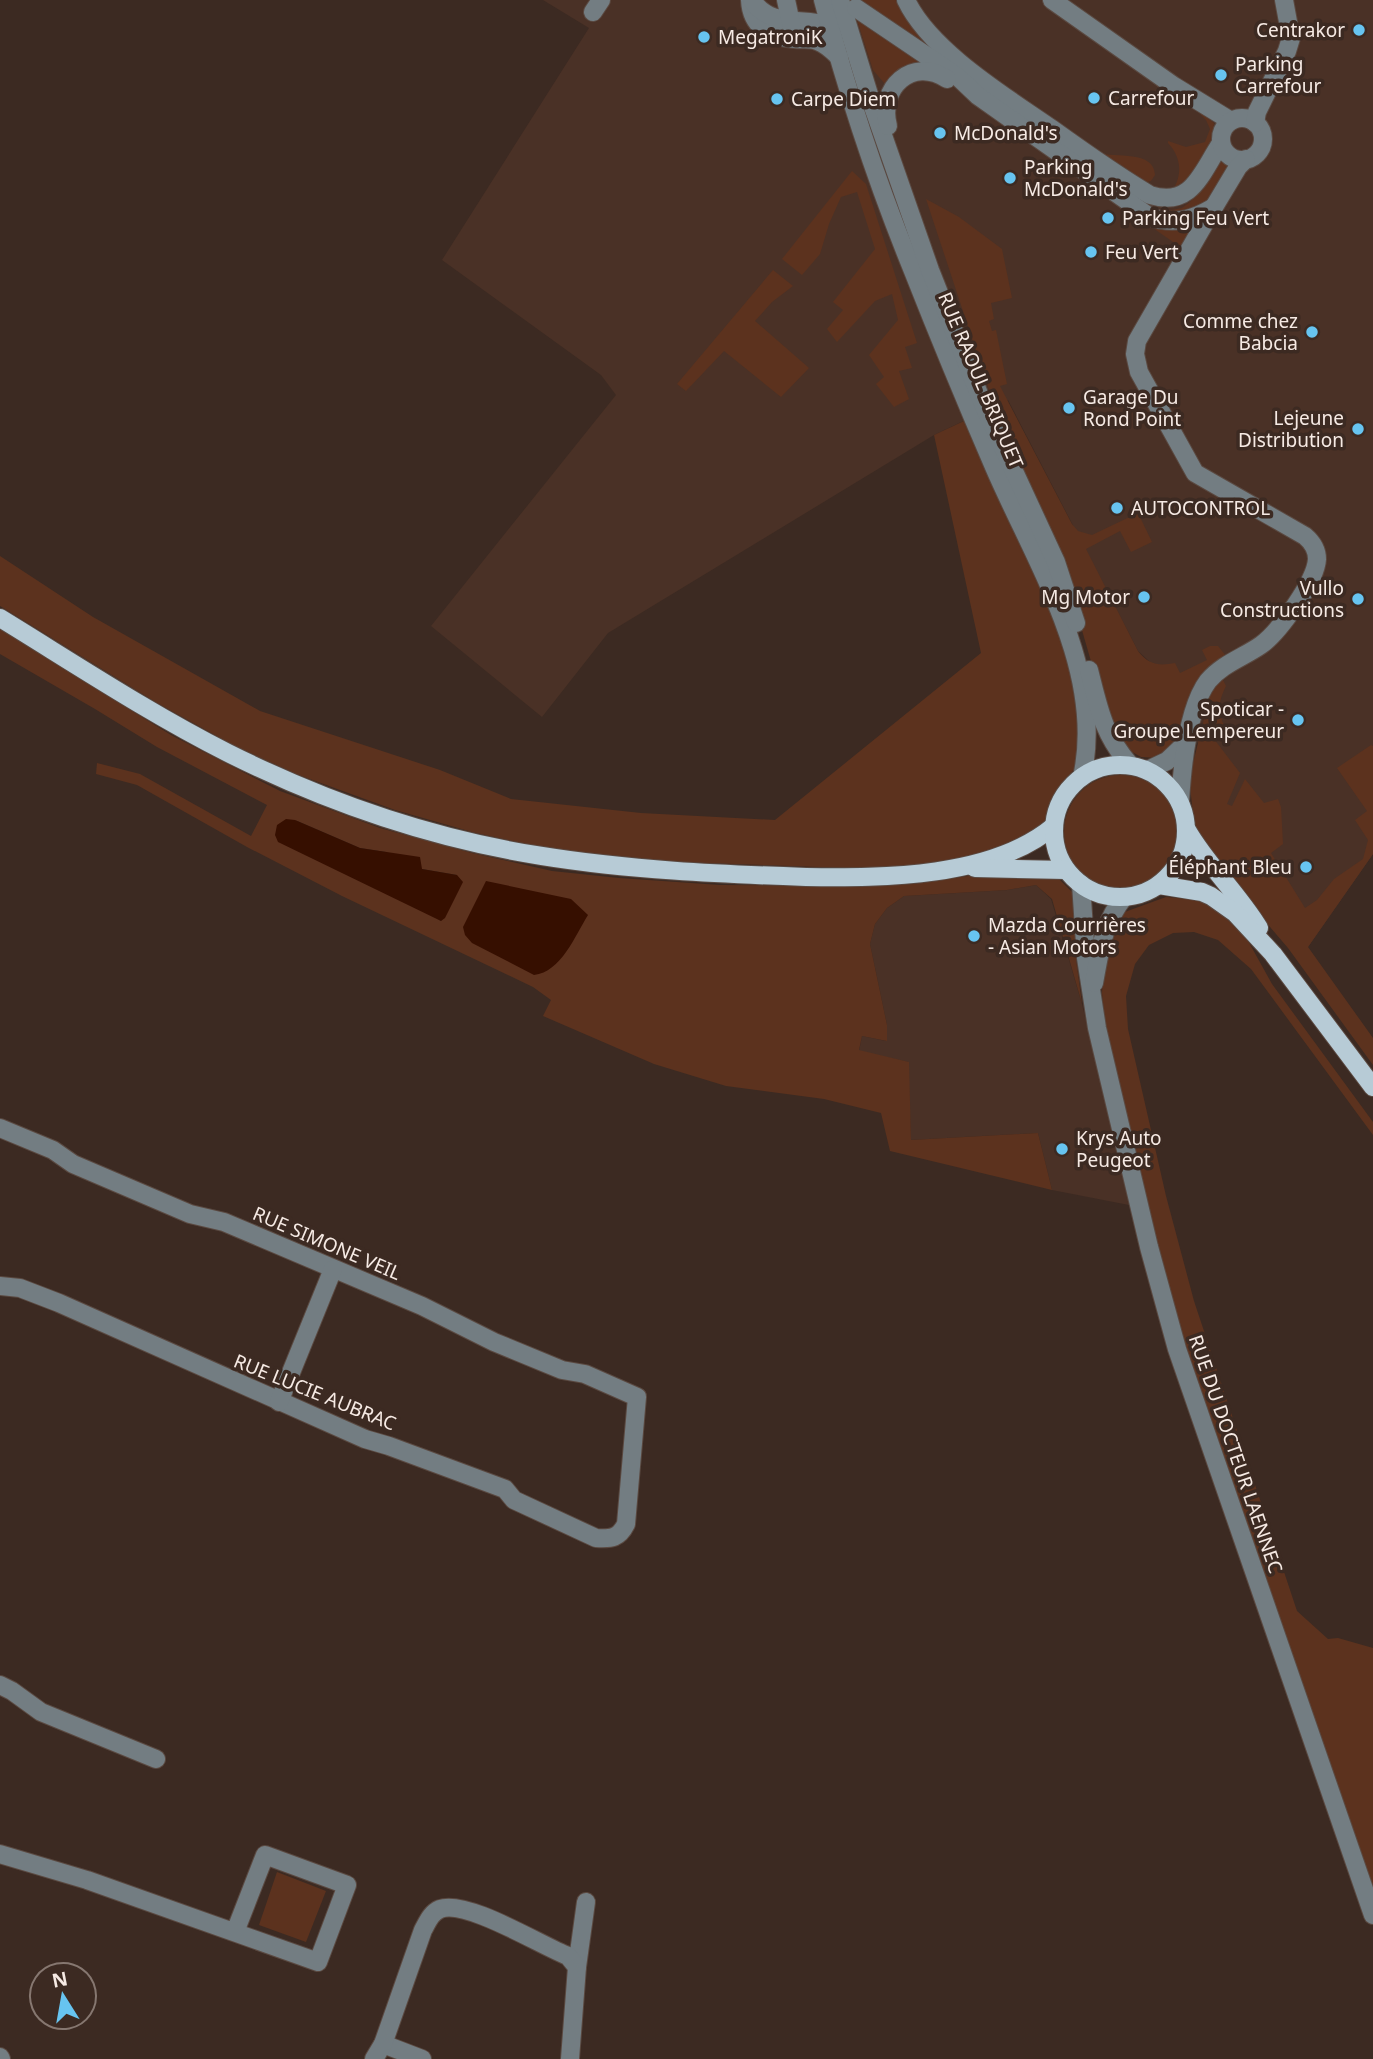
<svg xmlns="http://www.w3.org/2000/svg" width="1373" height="2059" font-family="'Noto Sans',sans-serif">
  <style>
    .built { fill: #4a3126 }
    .green { fill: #5c321e; fill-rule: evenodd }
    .water { fill: #360f00 }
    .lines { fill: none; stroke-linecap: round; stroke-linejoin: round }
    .minor-casing { stroke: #5a4941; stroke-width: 20 }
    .major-casing { stroke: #5a4941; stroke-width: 20 }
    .minor { stroke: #737d82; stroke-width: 18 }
    .major { stroke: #b7cbd6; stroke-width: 18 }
    .poi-dot { fill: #67c4f0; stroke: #3c2a22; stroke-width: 2.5 }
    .labels { text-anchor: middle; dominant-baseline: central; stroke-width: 7; stroke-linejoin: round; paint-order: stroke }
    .poi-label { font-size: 19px; fill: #f6eae4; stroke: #3c2a22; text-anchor: start }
    .street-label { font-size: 19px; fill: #f6eae4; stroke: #3c2a22 }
  </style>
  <rect width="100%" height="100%" fill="#3c2a22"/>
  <g class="built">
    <polygon points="543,0 1373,0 1373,854 1308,947 1216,802 1197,741 1150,662 1138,651 1008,400 934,435 608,633 542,717 431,626 616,395 601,375 442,260 589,28"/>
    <polygon points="1036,885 1051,899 1082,1004 1129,1205 1052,1190 1038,1133 911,1140 908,1062 859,1051 862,1036 886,1041 887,1025 870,944 875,924 887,908 904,896 1007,890"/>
  </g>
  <g class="green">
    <polygon points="856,0 896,0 903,14 926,45"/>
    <polygon points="856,17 921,63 896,73 885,84 873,70"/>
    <path d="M1201 112 1214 123 1212 143 1183 189 1174 188C1183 172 1180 156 1168 143V141L1186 147 1205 142 1210 129 1206 120 1200 114Z"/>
    <path d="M1097 153C1116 158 1154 150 1155 175L1151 181 1144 183Z"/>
    <polygon points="1220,156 1233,164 1208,201 1188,212 1161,212 1182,208 1190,202"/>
    <polygon points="852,171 866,184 917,343 905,347 912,368 899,371 909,399 894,407 876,384 884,377 869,355 898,320 892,294 875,301 837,342 827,329 843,310 833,302 875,249 857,192 841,197 829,224 820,254 802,275 782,259"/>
    <path d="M926 199 959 217 1002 249 1012 298 991 303 994 319 989 321 992 331 996 330 1007 384 1000 386 1072 524 1078 531 1092 535 1138 513 1152 542 1131 552 1120 531 1086 549 1138 651C1149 665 1159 666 1175 663L1180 673 1207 660 1202 650 1210 646H1218L1226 656 1193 694 1176 743 1159 758 1141 757 1125 748 1110 727 1077 613 1064 561 992 399Z"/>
    <polygon points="1195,223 1176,260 1168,254 1176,244 1153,228"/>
    <polygon points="773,270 793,286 772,302 755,321 809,368 781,397 724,351 686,391 677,384"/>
    <polygon points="964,421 1037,576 1073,668 1082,736 1077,766 1059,787 1044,824 1025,840 973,856 912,866 846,868 677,862 549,849 472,832 395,810 296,774 233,745 157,703 0,606 0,556 93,617 260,711 440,770 511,799 641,813 775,820 981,653 934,435"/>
    <path d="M0 629 171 735 280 791 380 828 472 853 552 871 619 878 720 885 845 886 913 884 975 875 1056 876 1076 896 1079 907 1076 959 1082 1004 1052 899 1036 885 1007 890 904 896 887 908 875 924 870 944 887 1025V1041L862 1036 859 1050 909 1062 911 1140 1038 1133 1052 1190 890 1151 881 1113 824 1099 726 1086 654 1064 543 1016 551 1000 533 987 342 896 247 847 137 785 96 774 97 763 140 774 251 836 267 805 157 747 95 709 0 654ZM295 820 360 848 386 852 422 869 457 875 441 921Z"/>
    <path d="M1222 678 1226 686C1217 704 1218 713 1226 730L1214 739 1240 773 1227 804 1232 806 1245 779 1264 803 1278 799 1281 807 1283 844 1271 853 1305 908 1317 900 1334 879 1363 859 1368 840 1355 820 1367 811 1337 768 1371 745 1373 746V854L1308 947 1373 1038V1065L1288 948 1200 845 1196 838 1189 779 1211 691Z"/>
    <circle cx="1121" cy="832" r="57"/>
    <polygon points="1166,897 1200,900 1220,912 1247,939 1272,984 1373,1122 1373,1135 1251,969 1218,940 1194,932 1173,933 1149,945 1135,964 1126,996 1128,1029 1166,1196 1194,1301 1297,1611 1328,1639 1338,1638 1373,1648 1373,1894 1192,1368 1157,1249 1106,1030 1102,993 1104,950 1122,913"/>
    <polygon points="277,1872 326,1891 306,1942 259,1925"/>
  </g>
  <g class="water">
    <polygon points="286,819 295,820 360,848 420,857 422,869 457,875 463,882 445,918 441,921 278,842 275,835 277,825"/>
    <path d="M486 881 571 899 588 915C575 936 561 972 534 975L472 943 465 935 463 927Z"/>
  </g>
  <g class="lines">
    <g class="minor-casing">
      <g id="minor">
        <path d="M750 0C751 26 770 38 795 39 802 40 810 38 817 41 826 44 832 50 839 57"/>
        <path d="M752 0C771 29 802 16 830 26"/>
        <polyline points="786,0 793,32"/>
        <path d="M823 0C847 92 877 183 913 271 939 337 966 402 994 467 1034 560 1106 671 1082 777"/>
        <polyline points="840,0 871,101 930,270 983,404 1056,562 1076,623"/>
        <path d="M906 0C930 51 1006 97 1052 129 1084 152 1116 175 1150 195 1192 208 1201 173 1221 143"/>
        <polyline points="1052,0 1174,86 1231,121"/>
        <path d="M856 8 958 77 978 96 1150 217C1174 225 1192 220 1214 207"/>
        <polyline points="593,12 601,0"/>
        <circle cx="1242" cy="139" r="21"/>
        <polyline points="1255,123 1257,112 1287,51 1291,38 1284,0"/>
        <path d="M888 126C878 88 912 56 947 79"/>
        <path d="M1089 670C1099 709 1103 734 1130 765"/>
        <polyline points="1148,770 1167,761 1186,743"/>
        <path d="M1180 802C1182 768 1187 709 1208 681 1222 664 1244 657 1261 645 1279 632 1316 581 1317 559 1317 550 1312 542 1305 536L1195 473 1139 372 1135 354 1137 341 1214 207 1238 167 1246 159"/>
        <polyline points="1081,884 1086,958 1097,1028 1149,1247 1177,1349 1373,1915"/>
        <path d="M1094 983C1100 951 1103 923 1124 897"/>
        <path d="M0 1128 53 1150 73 1164 190 1214 224 1222 422 1306 494 1342 562 1370 585 1374 637 1397 626 1524C619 1538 612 1539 596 1538L514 1500 505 1489 389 1446 365 1439 59 1303 20 1288 0 1286"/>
        <polyline points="279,1402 333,1269"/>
        <polyline points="0,1685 12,1691 41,1712 156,1759"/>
        <polyline points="0,1854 87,1880 318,1962 347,1885 265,1855 235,1932"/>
        <polyline points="577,1967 586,1902"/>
        <polyline points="383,2044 422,2059"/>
        <polyline points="0,2057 1,2059"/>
        <path d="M374 2059 383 2044 423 1930C428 1921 431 1913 440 1909 466 1899 540 1945 568 1956L577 1967 570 2059"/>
      </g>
    </g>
    <g class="major-casing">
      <g id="major">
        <path d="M0 618C75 664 149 713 228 753 326 802 433 839 542 856 629 870 718 874 806 877 884 878 992 878 1054 826"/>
        <circle cx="1120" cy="831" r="66"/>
        <path d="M1187 830C1207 865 1238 893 1259 928"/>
        <polyline points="975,868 1066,870"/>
        <polyline points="1159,885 1202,892 1211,896 1235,913 1273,954 1373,1087"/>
      </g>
    </g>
    <use href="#minor" class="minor"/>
    <use href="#major" class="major"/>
  </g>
  <g class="poi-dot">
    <circle cx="1359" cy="30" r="7"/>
    <circle cx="704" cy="37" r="7"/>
    <circle cx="1221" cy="75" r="7"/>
    <circle cx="1094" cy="98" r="7"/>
    <circle cx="777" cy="99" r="7"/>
    <circle cx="940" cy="133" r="7"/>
    <circle cx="1010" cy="178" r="7"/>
    <circle cx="1108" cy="218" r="7"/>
    <circle cx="1091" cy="252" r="7"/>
    <circle cx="1312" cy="332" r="7"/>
    <circle cx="1069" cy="408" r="7"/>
    <circle cx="1358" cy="429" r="7"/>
    <circle cx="1117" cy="508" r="7"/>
    <circle cx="1144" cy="597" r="7"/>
    <circle cx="1358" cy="599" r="7"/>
    <circle cx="1298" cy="720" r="7"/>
    <circle cx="1306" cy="867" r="7"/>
    <circle cx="974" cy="936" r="7"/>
    <circle cx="1062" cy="1149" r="7"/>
  </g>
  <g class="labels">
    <g class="poi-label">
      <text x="1345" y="30" text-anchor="end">Centrakor</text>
      <text x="718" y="37">MegatroniK</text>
      <text x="1235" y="64">Parking<tspan x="1235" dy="22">Carrefour</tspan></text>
      <text x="1108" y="98">Carrefour</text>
      <text x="791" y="99">Carpe Diem</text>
      <text x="954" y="133">McDonald's</text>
      <text x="1024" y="167">Parking<tspan x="1024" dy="22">McDonald's</tspan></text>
      <text x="1122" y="218">Parking Feu Vert</text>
      <text x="1105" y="252">Feu Vert</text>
      <text x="1298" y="321" text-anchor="end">Comme chez<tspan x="1298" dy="22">Babcia</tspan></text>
      <text x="1083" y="397">Garage Du<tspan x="1083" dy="22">Rond Point</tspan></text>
      <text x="1344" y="418" text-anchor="end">Lejeune<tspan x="1344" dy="22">Distribution</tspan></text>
      <text x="1131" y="508">AUTOCONTROL</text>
      <text x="1344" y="588" text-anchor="end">Vullo<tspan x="1344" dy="22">Constructions</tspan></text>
      <text x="1130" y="597" text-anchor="end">Mg Motor</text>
      <text x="1284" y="709" text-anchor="end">Spoticar -<tspan x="1284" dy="22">Groupe Lempereur</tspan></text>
      <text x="1292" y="867" text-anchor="end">Éléphant Bleu</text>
      <text x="988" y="925">Mazda Courrières<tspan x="988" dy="22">- Asian Motors</tspan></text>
      <text x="1076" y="1138">Krys Auto<tspan x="1076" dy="22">Peugeot</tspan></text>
    </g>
    <g class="street-label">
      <text transform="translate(981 380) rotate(67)">RUE RAOUL BRIQUET</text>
      <text transform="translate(327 1243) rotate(23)">RUE SIMONE VEIL</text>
      <text transform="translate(315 1392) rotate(22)">RUE LUCIE AUBRAC</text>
      <text transform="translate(1236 1454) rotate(71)">RUE DU DOCTEUR LAENNEC</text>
    </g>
  </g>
  <g transform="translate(63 1996) rotate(349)"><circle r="33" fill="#3c2a22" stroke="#867770" stroke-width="2"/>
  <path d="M0-5L12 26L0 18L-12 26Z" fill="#67c4f0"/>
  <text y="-10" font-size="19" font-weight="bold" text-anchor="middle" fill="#f6eae4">N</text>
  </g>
</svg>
